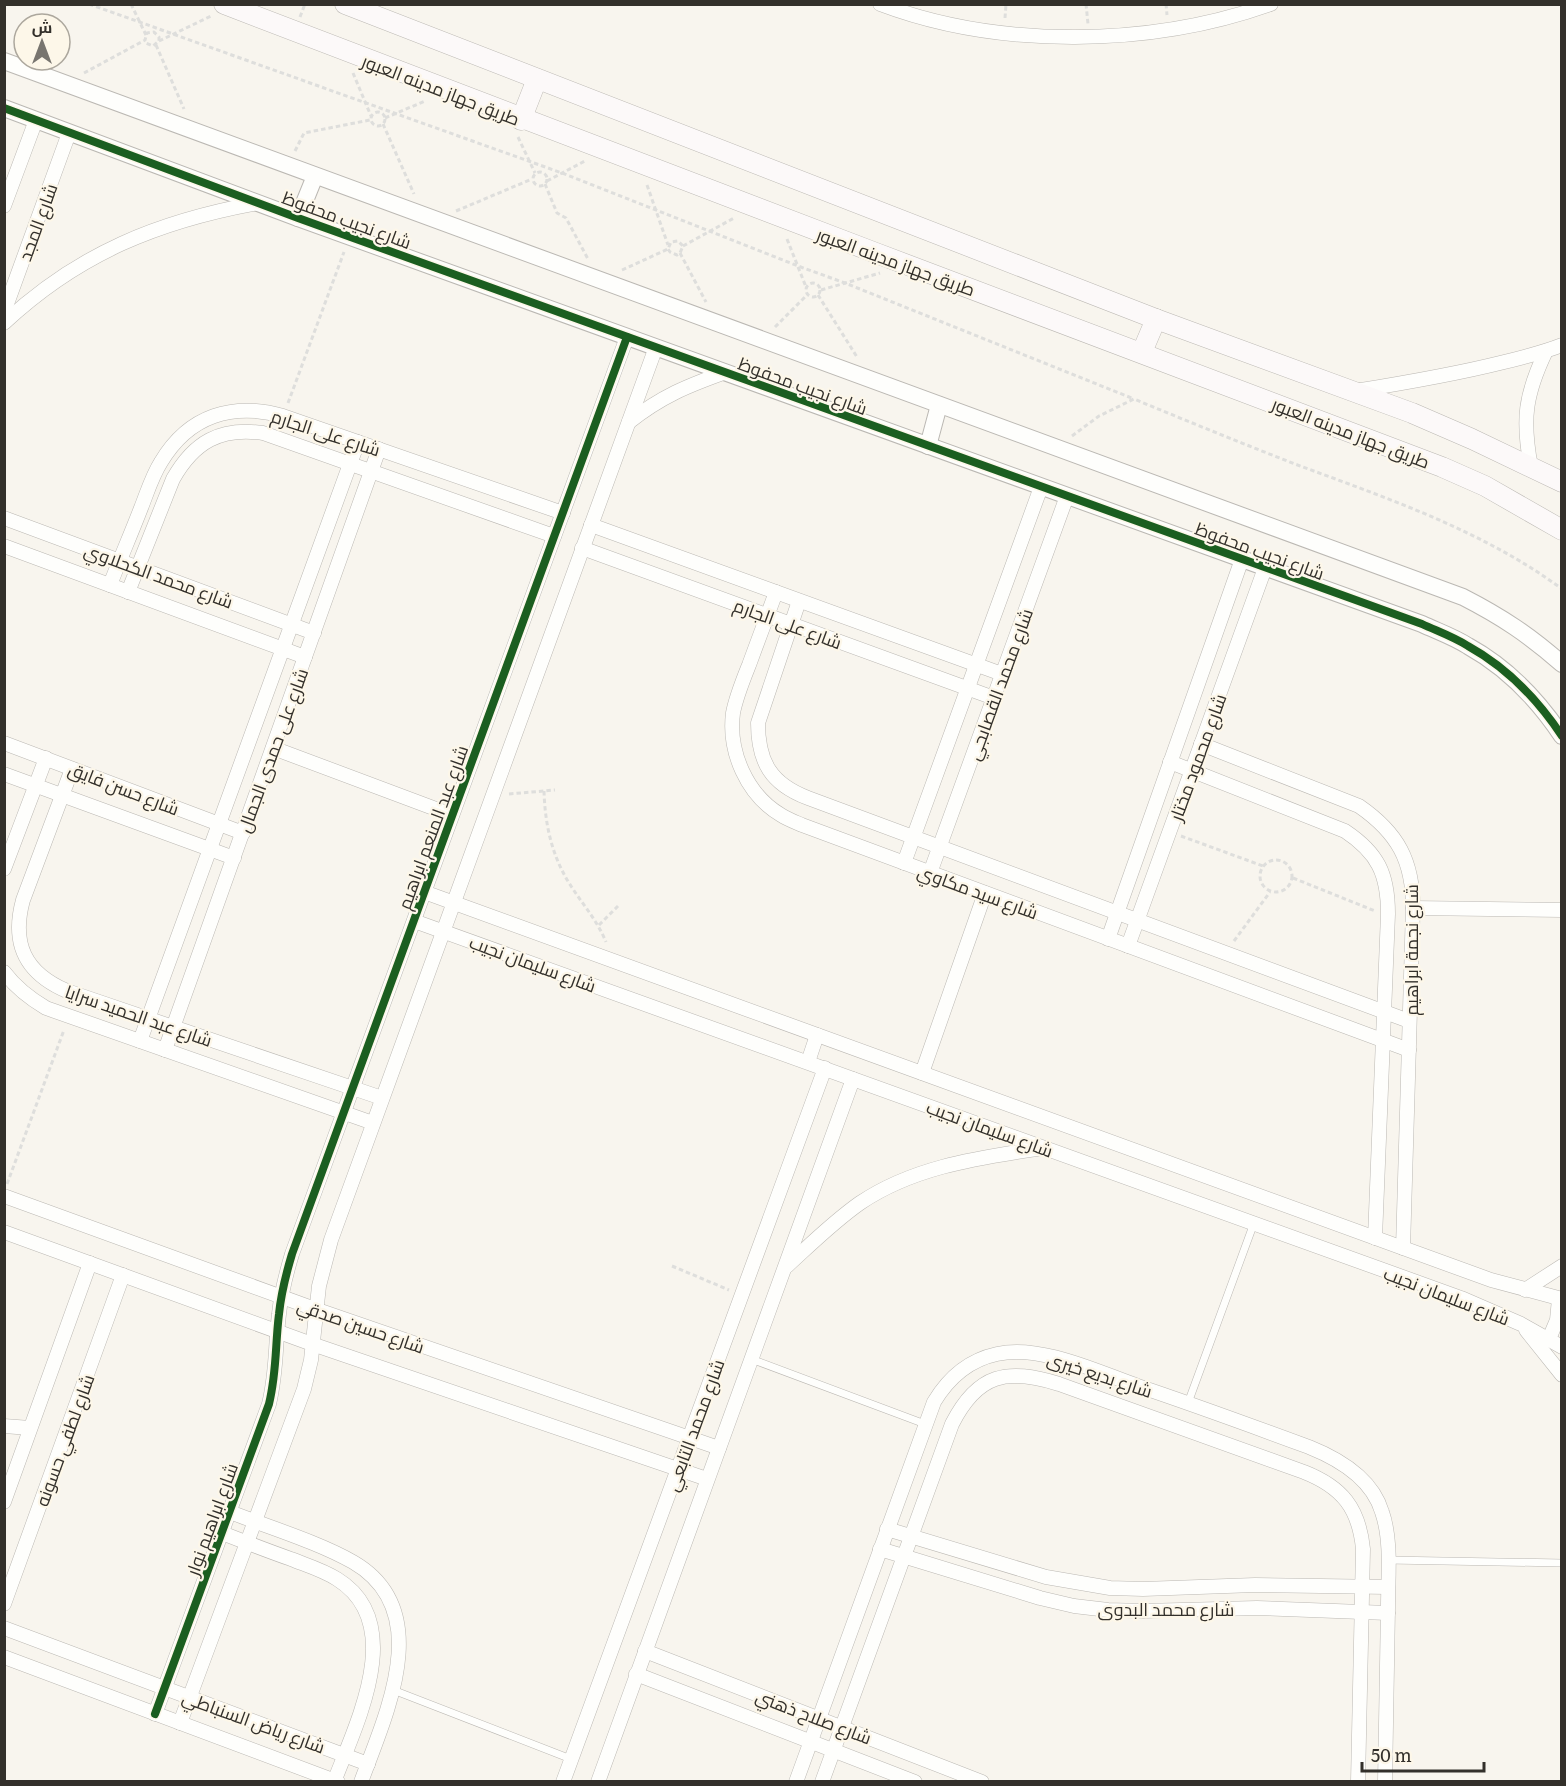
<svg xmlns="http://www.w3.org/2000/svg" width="1566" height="1786" font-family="Literata,Cairo,serif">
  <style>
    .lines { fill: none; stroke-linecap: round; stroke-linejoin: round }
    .service-casing { stroke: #bbb8b3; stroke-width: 8 }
    .minor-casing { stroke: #bbb8b3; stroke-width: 15 }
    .tertiary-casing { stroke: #bbb8b3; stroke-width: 18 }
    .secondary-casing { stroke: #bbb8b3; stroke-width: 21 }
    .path { stroke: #dededc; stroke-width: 3; stroke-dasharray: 4.5 3; stroke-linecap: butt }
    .service { stroke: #fefefc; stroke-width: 7 }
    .minor { stroke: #fefefc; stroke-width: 14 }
    .tertiary { stroke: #fefefc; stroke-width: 16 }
    .secondary { stroke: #fcf9f9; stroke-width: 20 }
    .cycleway-casing { stroke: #fdf7e9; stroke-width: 11 }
    .cycleway { stroke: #1b5e20; stroke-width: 8 }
    .labels { text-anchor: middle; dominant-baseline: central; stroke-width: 4.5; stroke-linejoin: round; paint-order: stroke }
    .street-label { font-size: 18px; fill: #33302b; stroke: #fdf7e9 }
  </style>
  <rect width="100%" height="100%" fill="#f8f5ee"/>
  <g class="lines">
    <g class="service-casing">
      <g id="service">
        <polyline points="751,1359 925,1424"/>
        <polyline points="1188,1403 1254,1223"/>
        <polyline points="1388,1560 1562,1563"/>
        <polyline points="393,1690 571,1759"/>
      </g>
    </g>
    <g class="minor-casing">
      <g id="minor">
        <path d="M880 4C999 49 1151 47 1271 4"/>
        <polyline points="4,206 36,120"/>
        <polyline points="4,312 69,133"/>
        <path d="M4 323C79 253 159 221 258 203"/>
        <path d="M1355 391C1404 383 1452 375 1500 363 1521 358 1542 353 1562 345"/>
        <path d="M629 422C662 396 687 386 726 372"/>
        <path d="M1531 467C1522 420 1525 395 1546 351"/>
        <polyline points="4,518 314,633"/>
        <polyline points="591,525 1002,674"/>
        <polyline points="4,546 305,657"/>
        <polyline points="582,548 994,698"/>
        <path d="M110 585C120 559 131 534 141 508 147 493 152 476 161 462 189 415 233 402 283 416L563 513"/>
        <path d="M128 592 173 479C194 442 220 427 263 433L554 536"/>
        <path d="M776 592C767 616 758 641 749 665 743 680 736 697 733 713 728 752 747 795 781 815 787 819 795 822 802 825L1409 1050"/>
        <path d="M799 601 758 723C758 762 771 784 808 798L1409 1021"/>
        <polyline points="4,743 243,833"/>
        <path d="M1201 744 1359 806C1398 833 1413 861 1413 908L1403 1248"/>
        <polyline points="273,748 452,815"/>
        <path d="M1170 762 1345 831C1378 853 1388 874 1388 914L1375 1238"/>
        <path d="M72 769 23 900C11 944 25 973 67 991L382 1098"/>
        <polyline points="4,774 234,858"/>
        <polyline points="904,863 1041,487"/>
        <polyline points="4,869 46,758"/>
        <polyline points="930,873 1067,496"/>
        <polyline points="424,892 1491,1280 1562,1299"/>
        <polyline points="1413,908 1562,910"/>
        <polyline points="414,921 1461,1298 1521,1324 1562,1347"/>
        <polyline points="1108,939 1242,559"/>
        <polyline points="1128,946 1265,568"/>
        <path d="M4 972C16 988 29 998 46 1008L373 1123"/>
        <polyline points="140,1041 358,442"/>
        <polyline points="165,1050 379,449"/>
        <polyline points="808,1062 817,1035"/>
        <polyline points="922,1073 985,893"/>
        <polyline points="4,1196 315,1309 719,1448"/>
        <polyline points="4,1232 312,1344 707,1479"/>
        <path d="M787 1266C811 1244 833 1222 860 1203 915 1166 979 1158 1043 1148"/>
        <polyline points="1525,1290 1562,1266"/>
        <polyline points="1526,1330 1562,1375"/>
        <polyline points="1549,1339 1557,1320 1559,1299"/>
        <polyline points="4,1426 30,1428"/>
        <polyline points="4,1502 90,1263"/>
        <path d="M230 1512C268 1527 318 1542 353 1562 436 1610 386 1714 361 1782"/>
        <polyline points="887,1529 1046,1577 1110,1588 1143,1589 1255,1585 1388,1587"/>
        <path d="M222 1533C245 1542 268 1551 291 1559 306 1565 323 1570 337 1579 408 1623 356 1724 334 1782"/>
        <polyline points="880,1549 1040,1598 1074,1606 1108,1610 1143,1611 1257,1608 1388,1613"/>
        <polyline points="4,1604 123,1275"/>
        <polyline points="4,1628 368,1764"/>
        <polyline points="645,1651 982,1782"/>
        <polyline points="4,1657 338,1782"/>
        <polyline points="636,1674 915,1782"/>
        <path d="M155 1714 269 1404C277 1371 275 1346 279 1314 281 1294 286 1274 292 1254L627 337"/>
        <polyline points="180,1723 304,1389 311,1360 319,1286 331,1240 656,347"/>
        <polyline points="563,1782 825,1068"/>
        <polyline points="598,1782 853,1079"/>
        <path d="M796 1782 934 1402C949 1377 969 1360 997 1354 1040 1344 1098 1372 1138 1386 1195 1405 1252 1426 1309 1447 1339 1459 1372 1478 1382 1512 1392 1541 1388 1577 1388 1607 1387 1665 1386 1723 1385 1782"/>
        <path d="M822 1782 952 1424C978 1373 1007 1368 1059 1384L1304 1472C1342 1487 1359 1508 1363 1549L1358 1782"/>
      </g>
    </g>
    <g class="tertiary-casing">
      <g id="tertiary">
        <path d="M4 61 1463 597C1502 617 1529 635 1562 664"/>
        <path d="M4 108 298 218 1422 624C1437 631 1454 637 1468 646 1506 667 1538 700 1562 736"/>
        <polyline points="298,218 315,176"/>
        <polyline points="928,446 939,405"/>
      </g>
    </g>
    <g class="secondary-casing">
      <g id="secondary">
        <path d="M224 4C629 162 1036 312 1442 467L1485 486 1562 530"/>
        <polyline points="345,4 1156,319 1412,413 1472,439 1562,482"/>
        <polyline points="521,120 537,79"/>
        <polyline points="1142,352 1156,319"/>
      </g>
    </g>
    <g class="path">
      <polyline points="89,4 562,173 798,266 845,283 1134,399"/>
      <polyline points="131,4 146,35"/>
      <polyline points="1086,4 1088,24"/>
      <polyline points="1166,4 1167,15"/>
      <polyline points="300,17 305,4"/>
      <polyline points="1005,18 1006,4"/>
      <polyline points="159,41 211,16"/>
      <polyline points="156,45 184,109"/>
      <polyline points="84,73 145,40 147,33 154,32 159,37 159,41 153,46 146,43 145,40"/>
      <polyline points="353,73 371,116"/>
      <circle cx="378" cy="119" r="7"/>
      <polyline points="385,118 425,101"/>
      <polyline points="383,124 414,194"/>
      <polyline points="518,137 535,173"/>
      <polyline points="295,151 304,133 370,120"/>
      <circle cx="540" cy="179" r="7"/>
      <polyline points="547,181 585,161"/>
      <polyline points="545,184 557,213 566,218 588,259"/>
      <polyline points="647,185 668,245"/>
      <polyline points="456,211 532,179"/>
      <polyline points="787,239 806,287"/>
      <polyline points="683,246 734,218"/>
      <polyline points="680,253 706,302"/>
      <polyline points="622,270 668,249 671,242 678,241 683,246 680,253 677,255 670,252 668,249"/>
      <circle cx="813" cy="290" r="7"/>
      <polyline points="821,290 880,273"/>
      <polyline points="818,295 857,357"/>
      <polyline points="775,327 808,294"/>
      <polyline points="288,403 344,252"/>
      <path d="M1072 436 1099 416 1134 399C1187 421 1241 443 1295 464 1386 498 1482 530 1562 589"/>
      <path d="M544 791C545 825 552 857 571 886 583 905 597 920 606 942"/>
      <polyline points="509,794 555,790"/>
      <polyline points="1181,836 1263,866"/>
      <circle cx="1276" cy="876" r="16"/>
      <polyline points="1293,878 1375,911"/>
      <polyline points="599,925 618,906"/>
      <polyline points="1234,941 1270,892"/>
      <polyline points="7,1184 64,1030"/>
      <polyline points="672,1266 729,1290"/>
    </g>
    <use href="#service" class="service"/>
    <use href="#minor" class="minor"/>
    <use href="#tertiary" class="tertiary"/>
    <use href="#secondary" class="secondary"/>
    <g class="cycleway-casing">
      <g id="cycleway">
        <path d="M4 108 298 218 1422 624C1437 631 1454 637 1468 646 1506 667 1538 700 1562 736"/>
        <path d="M155 1714 269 1404C277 1371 275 1346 279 1314 281 1294 286 1274 292 1254L627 337"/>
      </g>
    </g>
    <use href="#cycleway" class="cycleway"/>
  </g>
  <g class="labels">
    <g class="street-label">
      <text transform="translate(441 89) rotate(21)">طريق جهاز مدينه العبور</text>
      <text transform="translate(347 219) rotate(20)">شارع نجيب محفوظ</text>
      <text transform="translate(37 222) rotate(-70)">شارع المجد</text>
      <text transform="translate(896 261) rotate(20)">طريق جهاز مدينه العبور</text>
      <text transform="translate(803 385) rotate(20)">شارع نجيب محفوظ</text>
      <text transform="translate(326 432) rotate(18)">شارع على الجارم</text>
      <text transform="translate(1351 432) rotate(21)">طريق جهاز مدينه العبور</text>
      <text transform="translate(1260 550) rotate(20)">شارع نجيب محفوظ</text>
      <text transform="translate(159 575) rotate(20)">شارع محمد الكحلاوي</text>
      <text transform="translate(788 623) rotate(20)">شارع على الجارم</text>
      <text transform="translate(999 684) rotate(-70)">شارع محمد القصابجي</text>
      <text transform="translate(272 750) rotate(-70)">شارع على حمدى الجمال</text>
      <text transform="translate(1197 757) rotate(-70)">شارع محمود مختار</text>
      <text transform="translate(124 788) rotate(21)">شارع حسن فايق</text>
      <text transform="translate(432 827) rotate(-70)">شارع عبد المنعم ابراهيم</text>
      <text transform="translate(978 891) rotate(20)">شارع سيد مكاوي</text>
      <text transform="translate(1410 950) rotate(-90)">شارع نجمة ابراهيم</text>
      <text transform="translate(533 963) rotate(20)">شارع سليمان نجيب</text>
      <text transform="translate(139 1015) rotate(19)">شارع عبد الحميد سرايا</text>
      <text transform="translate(990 1128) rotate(20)">شارع سليمان نجيب</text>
      <text transform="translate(1447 1295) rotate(21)">شارع سليمان نجيب</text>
      <text transform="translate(361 1325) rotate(19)">شارع حسين صدقي</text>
      <text transform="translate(1100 1374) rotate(18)">شارع بديع خيرى</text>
      <text transform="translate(694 1425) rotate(-70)">شارع محمد التابعي</text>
      <text transform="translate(64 1440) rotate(-70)">شارع لطفي حسونه</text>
      <text transform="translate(211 1519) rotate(-70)">شارع ابراهيم نوار</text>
      <text x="1166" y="1608">شارع محمد البدوى</text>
      <text transform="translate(814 1716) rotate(21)">شارع صلاح ذهني</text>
      <text transform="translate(254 1721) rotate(20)">شارع رياض السنباطي</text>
    </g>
  </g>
  <rect width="1566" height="1786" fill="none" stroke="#33302b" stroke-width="12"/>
  <g transform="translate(42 42)"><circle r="28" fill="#fdf7e9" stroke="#aca79d" stroke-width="1.5"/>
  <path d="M0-4.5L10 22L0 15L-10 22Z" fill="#78756f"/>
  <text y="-9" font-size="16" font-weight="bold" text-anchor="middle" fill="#33302b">ش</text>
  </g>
  <path d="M1362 1762v9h122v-9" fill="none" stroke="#33302b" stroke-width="3"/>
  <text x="1371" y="1762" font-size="18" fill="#33302b" stroke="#fdf7e9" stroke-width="4.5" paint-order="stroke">50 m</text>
</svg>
